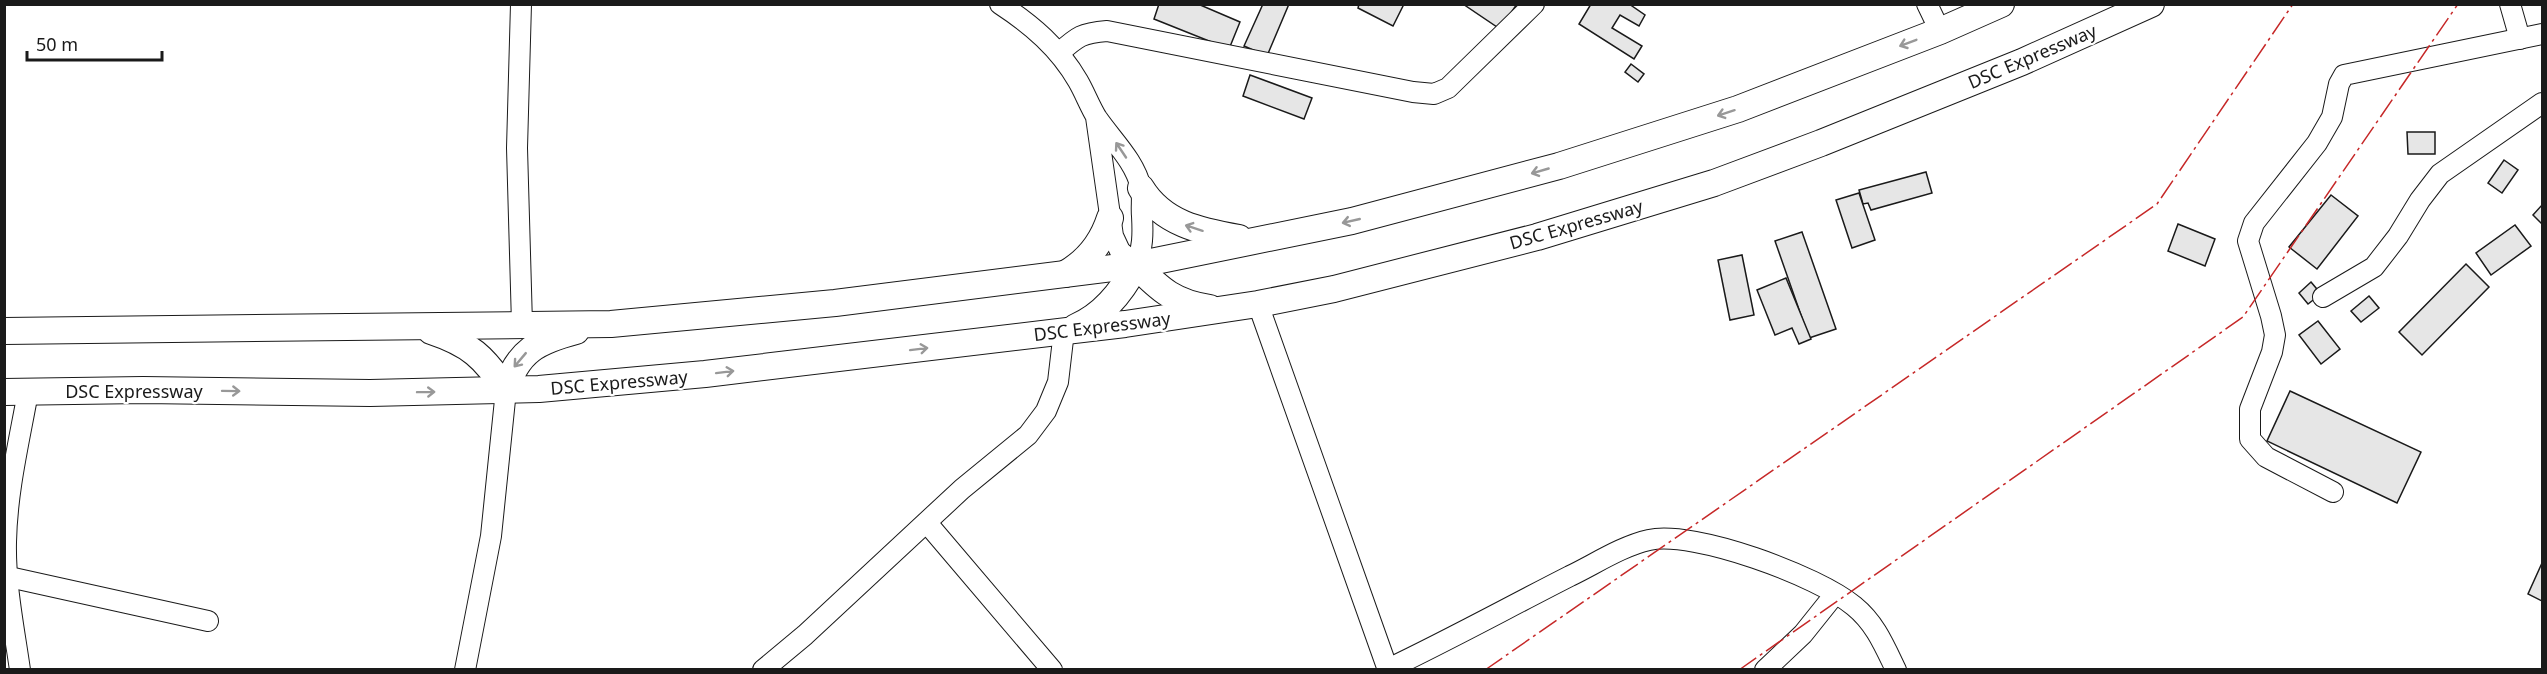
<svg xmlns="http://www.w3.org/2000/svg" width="2547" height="674" font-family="'Noto Sans',sans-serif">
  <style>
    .building { fill: #e6e6e6; stroke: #1a1a1a; stroke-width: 1.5 }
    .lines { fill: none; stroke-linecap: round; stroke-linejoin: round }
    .minor-casing { stroke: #1a1a1a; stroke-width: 22 }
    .major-casing { stroke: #1a1a1a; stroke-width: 28 }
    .minor { stroke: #fff; stroke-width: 20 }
    .major { stroke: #fff; stroke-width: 26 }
    .power { stroke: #c62828; stroke-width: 1.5; stroke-dasharray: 21 4.5 3 4.5; stroke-linecap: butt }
    .oneway { stroke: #989898 }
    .labels { text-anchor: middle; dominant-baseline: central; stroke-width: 4.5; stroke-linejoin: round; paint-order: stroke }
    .street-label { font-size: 18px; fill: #1a1a1a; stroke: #fff }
  </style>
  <rect width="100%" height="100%" fill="#fff"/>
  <g class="building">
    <polygon points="1159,4 1198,4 1240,22 1229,49 1154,19"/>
    <polygon points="1263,4 1289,4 1267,56 1244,46"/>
    <polygon points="1359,4 1404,4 1393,26 1358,8"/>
    <polygon points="1463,4 1517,4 1500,29"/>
    <polygon points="1591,4 1629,4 1645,15 1639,26 1620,15 1612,28 1642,46 1634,59 1579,24"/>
    <polygon points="1631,64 1644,74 1638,82 1625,72"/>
    <polygon points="1250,75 1312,98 1304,119 1243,96"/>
    <polygon points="2407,132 2435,132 2435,154 2408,154"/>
    <polygon points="2504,160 2518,170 2502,193 2488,183"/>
    <polygon points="1926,172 1932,193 1871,210 1868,203 1863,204 1859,190"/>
    <polygon points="1859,193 1875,240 1852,248 1836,200"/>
    <polygon points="2331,195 2358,216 2317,269 2289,247"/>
    <polygon points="2542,205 2542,224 2533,215"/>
    <polygon points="2178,224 2215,239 2205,266 2168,251"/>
    <polygon points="2515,225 2531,246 2491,275 2476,253"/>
    <polygon points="1802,232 1836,329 1809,338 1775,241"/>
    <polygon points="1742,255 1754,315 1730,320 1718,260"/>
    <polygon points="2466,264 2489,287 2422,355 2399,332"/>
    <polygon points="1786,278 1811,339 1799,344 1792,328 1775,335 1757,290"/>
    <polygon points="2311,282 2321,294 2308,304 2299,293"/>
    <polygon points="2369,296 2379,308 2361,322 2351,311"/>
    <polygon points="2318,321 2340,349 2321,364 2299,335"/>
    <polygon points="2290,391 2421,452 2397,503 2267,441"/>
    <polygon points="2542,563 2542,601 2528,594"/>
  </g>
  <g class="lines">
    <g class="minor-casing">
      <g id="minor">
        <polyline points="521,4 517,148 522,324"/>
        <path d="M1000 4C1032 25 1059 48 1078 81 1085 93 1090 107 1097 118 1112 140 1135 161 1141 188 1143 197 1141 207 1142 216 1143 234 1143 248 1136 265L1120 251 1113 236 1096 117"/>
        <polyline points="1927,4 1940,31"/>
        <polyline points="2510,4 2520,39"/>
        <path d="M1059 53C1078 36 1082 33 1107 31L1413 92 1434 94 1448 88 1534 4"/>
        <polyline points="2323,297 2374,267 2398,236 2420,200 2440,174 2542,103"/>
        <polyline points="1258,304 1388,670"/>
        <polyline points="2333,492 2266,457 2250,439 2250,409 2272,352 2275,335 2271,316 2248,241 2254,223 2317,143 2332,117 2339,84 2344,75 2542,34"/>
        <polyline points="927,523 1052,670"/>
        <polyline points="9,577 208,621"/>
        <path d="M1388 669C1449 640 1509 607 1570 576 1595 564 1622 546 1649 540 1694 530 1818 576 1854 606 1875 623 1884 645 1896 670"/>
        <path d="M20 670C14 628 5 584 6 542 7 491 19 442 28 392"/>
        <polyline points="465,670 491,536 506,390"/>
        <polyline points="763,670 805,635 962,489 1028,435 1046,411 1058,382 1064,331"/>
        <polyline points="1765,670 1803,634 1835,594"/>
      </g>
    </g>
    <g class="major-casing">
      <g id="major">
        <path d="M1141 188C1163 224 1200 231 1239 238"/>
        <path d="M1065 274C1088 261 1102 243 1110 218"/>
        <path d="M1076 327C1104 315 1122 292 1136 265 1160 290 1175 303 1210 308"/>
        <polyline points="4,331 611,324 835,303 1136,265 1352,221 1559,166 1738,109 1940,31 2001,4"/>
        <path d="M431 331C470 344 484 357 506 390"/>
        <path d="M506 390C517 351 538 341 576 331"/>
        <polyline points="4,392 143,390 370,393 539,389 705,374 1125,324 1258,304 1334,289 1537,237 1714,183 1821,143 2022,62 2151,4"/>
      </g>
    </g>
    <use href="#minor" class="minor"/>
    <use href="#major" class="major"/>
    <g class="power">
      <polyline points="1485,670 2157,204 2293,4"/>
      <polyline points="1739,670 2243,317 2458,4"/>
    </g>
  </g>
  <defs><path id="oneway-shaft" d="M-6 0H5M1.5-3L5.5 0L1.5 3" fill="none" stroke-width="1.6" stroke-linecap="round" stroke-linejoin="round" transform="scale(1.5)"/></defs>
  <g class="oneway">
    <use href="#oneway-shaft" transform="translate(1908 43) rotate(159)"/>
    <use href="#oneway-shaft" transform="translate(1726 113) rotate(162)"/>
    <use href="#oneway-shaft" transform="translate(1121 150) rotate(-124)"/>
    <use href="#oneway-shaft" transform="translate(1540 171) rotate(164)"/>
    <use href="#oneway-shaft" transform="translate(1351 221) rotate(167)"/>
    <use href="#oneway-shaft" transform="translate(1194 228) rotate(-162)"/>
    <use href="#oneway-shaft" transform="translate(919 349) rotate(-7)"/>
    <use href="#oneway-shaft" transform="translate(520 360) rotate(130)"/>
    <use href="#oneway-shaft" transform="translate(725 372) rotate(-7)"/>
    <use href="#oneway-shaft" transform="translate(231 391) rotate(1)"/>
    <use href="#oneway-shaft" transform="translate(426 392) rotate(-1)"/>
  </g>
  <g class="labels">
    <g class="street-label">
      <text transform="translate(2032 56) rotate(-23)">DSC Expressway</text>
      <text transform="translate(1576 224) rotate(-16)">DSC Expressway</text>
      <text transform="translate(1102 326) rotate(-7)">DSC Expressway</text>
      <text transform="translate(619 382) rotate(-5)">DSC Expressway</text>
      <text x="134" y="391">DSC Expressway</text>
    </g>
  </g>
  <rect width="2547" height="674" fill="none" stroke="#1a1a1a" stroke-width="12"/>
  <path d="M27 51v9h135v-9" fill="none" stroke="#1a1a1a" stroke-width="3"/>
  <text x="36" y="51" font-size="18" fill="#1a1a1a" stroke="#ffffff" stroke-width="4.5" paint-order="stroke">50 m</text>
</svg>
